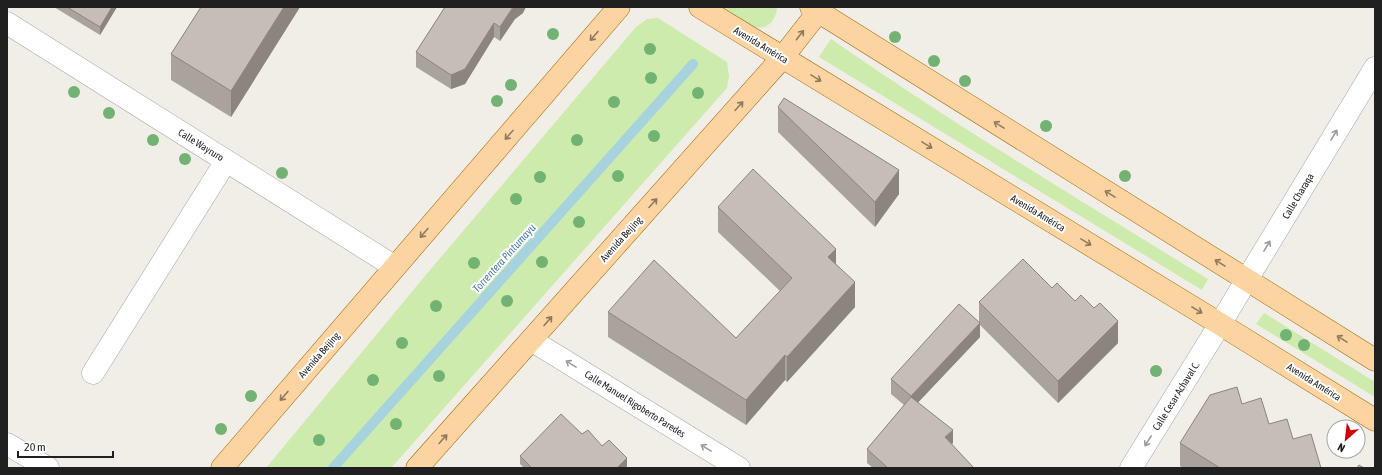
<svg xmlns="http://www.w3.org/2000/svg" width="1382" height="475" font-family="'Asap Condensed',sans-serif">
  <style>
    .grass { fill: #ccebad }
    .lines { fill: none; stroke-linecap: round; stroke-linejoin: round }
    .stream { stroke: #a7d3de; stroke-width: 10 }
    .minor-casing { stroke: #a7a7a7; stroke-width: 23 }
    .major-casing { stroke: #9d6700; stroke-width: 23 }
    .minor { stroke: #fff; stroke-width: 22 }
    .major { stroke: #fcd4a1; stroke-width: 22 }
    .tree { fill: #72b273 }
    .wall { fill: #aaa39d }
    .shaded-wall { fill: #8b847f }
    .building { fill: #c6bdb6; stroke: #8b847f }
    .oneway { stroke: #8e7a60 }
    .oneway2 { stroke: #9b9b9b }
    .labels { text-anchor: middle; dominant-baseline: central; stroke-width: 4; stroke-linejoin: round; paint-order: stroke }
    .street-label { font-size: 10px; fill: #202020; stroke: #fff }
    .water-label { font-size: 11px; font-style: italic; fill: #487aaa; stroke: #fff }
  </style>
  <rect width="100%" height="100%" fill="#f1ede7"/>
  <g class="grass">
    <path d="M722 7H777C777 18 768 31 755 27 746 24 731 12 722 7Z"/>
    <polygon points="658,18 727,62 729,76 727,88 391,468 266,468 425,276 636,27 647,19"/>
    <path d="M831 39C953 124 1081 201 1208 279L1202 290 819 57Z"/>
    <polygon points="1264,313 1375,382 1375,397 1256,324"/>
  </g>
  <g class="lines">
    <polyline class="stream" points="333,468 693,64"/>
    <g class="minor-casing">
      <g id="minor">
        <polyline points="7,23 395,267"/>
        <polyline points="531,340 739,468"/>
        <polyline points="93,373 226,161"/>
        <polyline points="7,444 48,468"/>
        <polyline points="1131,468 1220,324 1375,68"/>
      </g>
    </g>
    <g class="major-casing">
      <g id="major">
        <polyline points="700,7 1220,324 1375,420"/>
        <polyline points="811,7 1375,360"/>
        <polyline points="222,468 619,7"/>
        <polyline points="417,468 782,58 822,7"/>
      </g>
    </g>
    <use href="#minor" class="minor"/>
    <use href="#major" class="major"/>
  </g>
  <g class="tree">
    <circle cx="553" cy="34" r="6"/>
    <circle cx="895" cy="37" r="6"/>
    <circle cx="650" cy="49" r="6"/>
    <circle cx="934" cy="61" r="6"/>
    <circle cx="651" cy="78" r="6"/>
    <circle cx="965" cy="81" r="6"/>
    <circle cx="511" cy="85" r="6"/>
    <circle cx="74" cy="92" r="6"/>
    <circle cx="698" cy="93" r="6"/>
    <circle cx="497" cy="101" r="6"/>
    <circle cx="614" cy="102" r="6"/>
    <circle cx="109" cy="113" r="6"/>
    <circle cx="1046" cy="126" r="6"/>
    <circle cx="654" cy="136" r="6"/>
    <circle cx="153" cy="140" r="6"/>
    <circle cx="577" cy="140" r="6"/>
    <circle cx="185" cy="159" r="6"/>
    <circle cx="282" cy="173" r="6"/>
    <circle cx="618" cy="176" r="6"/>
    <circle cx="1125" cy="176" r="6"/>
    <circle cx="540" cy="177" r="6"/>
    <circle cx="516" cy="199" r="6"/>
    <circle cx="579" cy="222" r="6"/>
    <circle cx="542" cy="262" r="6"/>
    <circle cx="474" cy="263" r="6"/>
    <circle cx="507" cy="301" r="6"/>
    <circle cx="436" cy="306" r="6"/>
    <circle cx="1286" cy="335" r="6"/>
    <circle cx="402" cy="343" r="6"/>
    <circle cx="1304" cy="345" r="6"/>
    <circle cx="1156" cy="371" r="6"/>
    <circle cx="439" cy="376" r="6"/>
    <circle cx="373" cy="380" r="6"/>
    <circle cx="251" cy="396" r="6"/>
    <circle cx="396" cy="424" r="6"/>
    <circle cx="221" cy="429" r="6"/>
    <circle cx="319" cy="440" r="6"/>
  </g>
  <g class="wall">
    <polygon points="54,7 117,7 100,35"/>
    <polygon points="201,7 300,7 231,117 171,80 171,54"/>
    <polygon points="445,7 523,13 515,19 500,41 494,37 465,84 451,89 416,67 416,52"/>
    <polygon points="778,107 899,194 875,227 778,132"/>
    <polygon points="718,207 836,264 855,307 787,382 785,380 746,425 608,337 608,312 736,338 780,291 718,232"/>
    <polygon points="1052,288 1118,343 1058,403 980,325 980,337 918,402 953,443 951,444 974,468 873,468 867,463 867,449 904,405 891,394 891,379 979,322 979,302"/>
    <polygon points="1242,404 1269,424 1293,439 1321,468 1183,468 1180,466 1180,443"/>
    <polygon points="582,434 602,446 627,466 625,468 524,468 520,464 520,456"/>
  </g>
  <g class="shaded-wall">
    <polygon points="112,7 117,7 100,35 100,27"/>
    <polygon points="284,7 300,7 231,117 231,91"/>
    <polygon points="513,7 526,7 523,13 515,19 500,41 500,27"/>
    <polygon points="494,23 494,37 465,84 451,89 451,75"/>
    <polygon points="899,170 899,194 875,227 875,202"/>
    <polygon points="836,249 836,274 828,257"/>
    <polygon points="855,282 855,307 787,382 787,357"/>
    <polygon points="1118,321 1118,343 1058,403 1058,381"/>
    <polygon points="980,323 980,337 911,410 911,396"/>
    <polygon points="785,355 785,380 746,425 746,400"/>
    <polygon points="953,430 953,443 945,451 945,437"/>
    <polygon points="627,458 627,466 625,468 617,468"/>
  </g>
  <g class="building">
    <polygon points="67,7 112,7 100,27"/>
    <polygon points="201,7 284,7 231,91 171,54"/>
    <polygon points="445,7 513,7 500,27 494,23 465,69 451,75 416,52"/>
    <polygon points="784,98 899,170 875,202 778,107"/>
    <polygon points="753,169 836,249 828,257 855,282 787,357 785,355 746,400 608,312 654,260 736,338 792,278 718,207"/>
    <polygon points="1023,259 1052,288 1057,283 1075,301 1081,295 1094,308 1100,303 1118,321 1058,381 979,302"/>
    <polygon points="959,304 980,323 911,396 891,379"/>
    <polygon points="1237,387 1242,404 1261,398 1269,424 1287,419 1293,439 1311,434 1321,468 1220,468 1180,443 1210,395"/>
    <polygon points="911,397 953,430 945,437 974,468 888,468 867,449"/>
    <polygon points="561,414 582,434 588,430 602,446 609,440 627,458 617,468 532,468 520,456"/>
    <polygon points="1359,465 1364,468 1357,468"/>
  </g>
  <defs><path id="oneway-shaft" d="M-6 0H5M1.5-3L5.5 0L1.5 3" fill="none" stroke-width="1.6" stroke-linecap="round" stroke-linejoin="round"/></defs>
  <g class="oneway">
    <use href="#oneway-shaft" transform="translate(800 35) rotate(-52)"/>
    <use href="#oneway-shaft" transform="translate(594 36) rotate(131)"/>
    <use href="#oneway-shaft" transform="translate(816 78) rotate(31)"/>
    <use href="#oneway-shaft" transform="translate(739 106) rotate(-48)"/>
    <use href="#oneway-shaft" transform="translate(999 125) rotate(-148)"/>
    <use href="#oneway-shaft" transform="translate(509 135) rotate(131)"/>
    <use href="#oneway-shaft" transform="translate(927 145) rotate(31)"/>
    <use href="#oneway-shaft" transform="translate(1110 194) rotate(-148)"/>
    <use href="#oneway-shaft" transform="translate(653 203) rotate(-48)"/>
    <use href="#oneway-shaft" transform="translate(424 233) rotate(131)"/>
    <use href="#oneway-shaft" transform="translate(1086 242) rotate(31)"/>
    <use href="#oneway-shaft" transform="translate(1220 263) rotate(-148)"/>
    <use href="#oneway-shaft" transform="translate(1197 310) rotate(31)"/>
    <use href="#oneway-shaft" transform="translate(548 321) rotate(-49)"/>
    <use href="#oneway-shaft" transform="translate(1342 339) rotate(-148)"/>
    <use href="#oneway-shaft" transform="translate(284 396) rotate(131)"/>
    <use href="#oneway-shaft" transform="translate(443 439) rotate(-48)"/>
  </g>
  <g class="oneway2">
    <use href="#oneway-shaft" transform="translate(1334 135) rotate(-59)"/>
    <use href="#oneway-shaft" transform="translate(1267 246) rotate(-59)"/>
    <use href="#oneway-shaft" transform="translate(571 364) rotate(-148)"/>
    <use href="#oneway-shaft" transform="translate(1148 441) rotate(122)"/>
    <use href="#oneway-shaft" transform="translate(706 448) rotate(-148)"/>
  </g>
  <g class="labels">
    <g class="street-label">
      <text transform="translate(761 45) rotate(31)">Avenida América</text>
      <text transform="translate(201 145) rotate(32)">Calle Wayruro</text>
      <text transform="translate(1298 196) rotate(-59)">Calle Charaqa</text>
      <text transform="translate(1038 213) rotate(31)">Avenida América</text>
      <text transform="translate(621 239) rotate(-48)">Avenida Beijing</text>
      <text transform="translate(319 355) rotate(-49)">Avenida Beijing</text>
      <text transform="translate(1314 382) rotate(32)">Avenida América</text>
      <text transform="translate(1176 396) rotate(-58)">Calle Cesar Achaval C.</text>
      <text transform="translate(635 404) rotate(32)">Calle Manuel Rigoberto Paredes</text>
    </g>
    <g class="water-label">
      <text transform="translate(504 258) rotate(-48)">Torrentera Pintumayu</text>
    </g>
  </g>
  <rect width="1382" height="475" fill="none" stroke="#202020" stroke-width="16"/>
  <g transform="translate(1346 439) rotate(208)"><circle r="19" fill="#ffffff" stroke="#a6a6a6"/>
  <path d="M0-3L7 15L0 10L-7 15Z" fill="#d10002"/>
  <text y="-6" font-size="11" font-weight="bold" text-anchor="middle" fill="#202020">N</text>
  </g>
  <path d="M18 451v6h95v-6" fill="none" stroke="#202020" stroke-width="2"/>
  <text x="24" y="451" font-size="12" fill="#202020" stroke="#ffffff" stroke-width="3" paint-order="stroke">20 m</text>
</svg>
